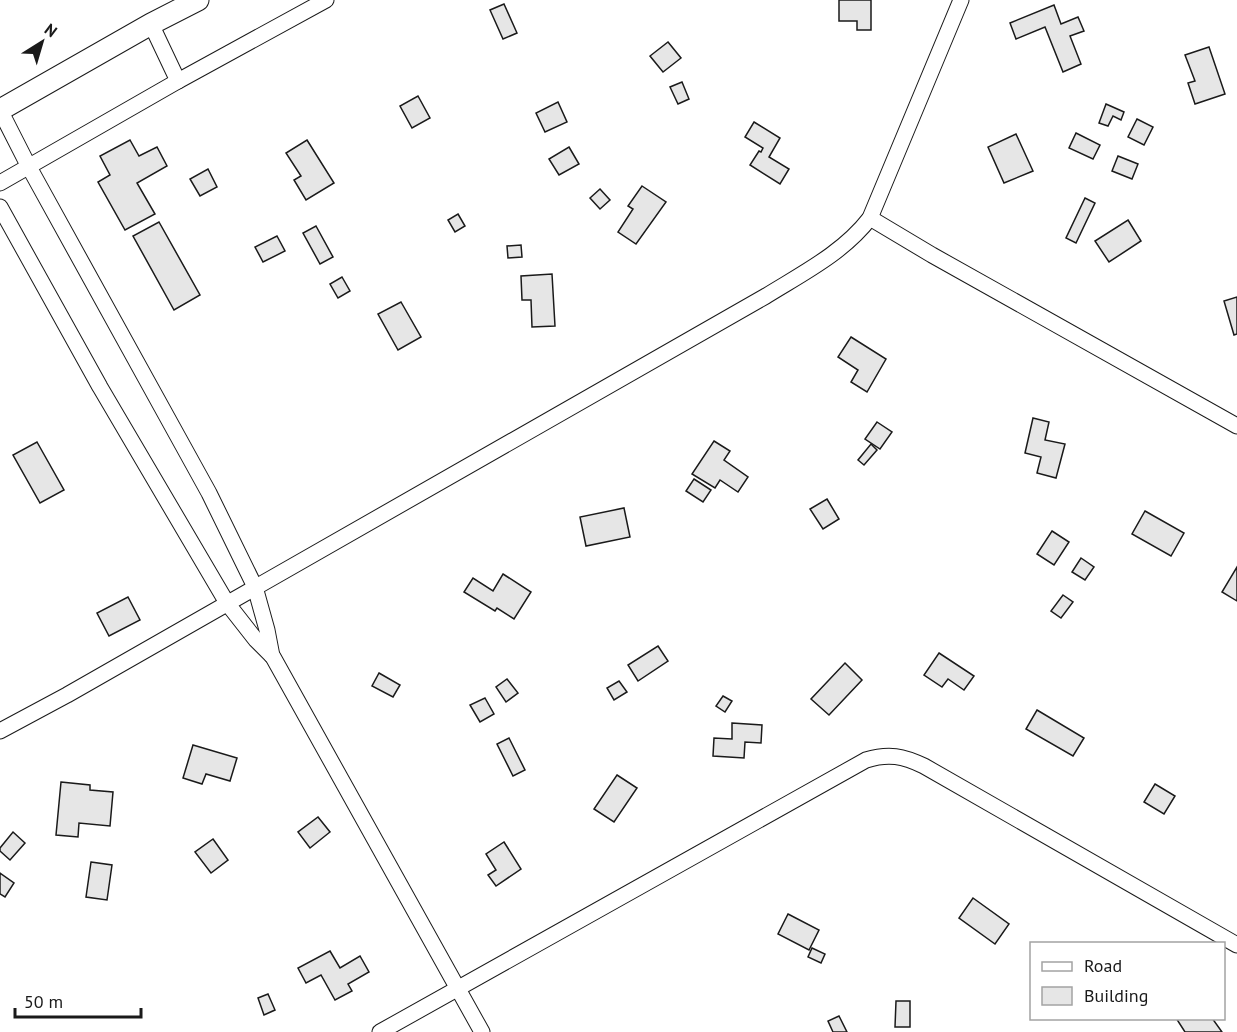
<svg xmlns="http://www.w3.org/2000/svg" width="1237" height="1032" font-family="'PT Sans',sans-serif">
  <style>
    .building { fill: #e6e6e6; stroke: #1a1a1a; stroke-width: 1.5 }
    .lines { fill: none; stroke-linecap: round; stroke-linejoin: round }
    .street-casing { stroke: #1a1a1a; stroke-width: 17 }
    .secondary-casing { stroke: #1a1a1a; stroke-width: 23 }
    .street { stroke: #fff; stroke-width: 15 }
    .secondary { stroke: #fff; stroke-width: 21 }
  </style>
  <rect width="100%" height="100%" fill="#fff"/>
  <g class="building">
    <polygon points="839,0 871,0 871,30 857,30 857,21 839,21"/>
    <polygon points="504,4 517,33 503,39 490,10"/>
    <polygon points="1054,5 1061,24 1078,17 1084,31 1070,36 1081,64 1063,72 1045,27 1016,39 1010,23"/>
    <polygon points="668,42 681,58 663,72 650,56"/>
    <polygon points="1209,47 1225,94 1195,104 1188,83 1195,81 1185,55"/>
    <polygon points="682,82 689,99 678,104 670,87"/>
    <polygon points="418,96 430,118 412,128 400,106"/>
    <polygon points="558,102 567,122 545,132 536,113"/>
    <polygon points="1106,104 1124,112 1121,120 1113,116 1108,126 1099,123"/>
    <polygon points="1137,119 1153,127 1144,145 1128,137"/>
    <polygon points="754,122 780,138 769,157 789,169 780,184 750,165 759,151 761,152 763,148 745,137"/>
    <polygon points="1076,133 1100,145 1093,159 1069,148"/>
    <polygon points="1016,134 1033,171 1004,183 988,147"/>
    <polygon points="130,140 139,156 157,147 167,166 137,183 155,214 125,230 98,182 110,175 100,156"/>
    <polygon points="307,140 334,183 306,200 294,180 301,176 286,153"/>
    <polygon points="569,147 579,164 559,175 549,159"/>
    <polygon points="1118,156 1138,164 1132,179 1112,171"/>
    <polygon points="208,169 217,187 200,196 190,179"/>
    <polygon points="642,186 666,202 636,244 618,232 633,209 628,206"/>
    <polygon points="600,189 610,200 600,209 590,198"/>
    <polygon points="1085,198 1095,203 1076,243 1066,238"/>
    <polygon points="458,214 465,226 455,232 448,220"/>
    <polygon points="1128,220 1141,241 1109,262 1095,241"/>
    <polygon points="159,222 200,295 174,310 133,236"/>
    <polygon points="316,226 333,257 320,264 303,233"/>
    <polygon points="277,236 285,251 263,262 255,247"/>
    <polygon points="521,245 522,257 508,258 507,246"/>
    <polygon points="552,274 555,326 532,327 531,300 522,300 521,276"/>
    <polygon points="342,277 350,291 338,298 330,284"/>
    <polygon points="1237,297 1237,334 1234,335 1224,301"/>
    <polygon points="401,302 421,337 398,350 378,314"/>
    <polygon points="851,337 886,359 867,392 851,382 858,370 838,357"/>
    <polygon points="1033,418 1049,422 1045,440 1065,444 1056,478 1037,473 1041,457 1025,453"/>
    <polygon points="877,422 892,432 880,449 865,439"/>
    <polygon points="714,441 730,451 724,460 748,477 738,492 720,480 715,488 692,474"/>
    <polygon points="37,442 64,490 40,503 13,455"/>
    <polygon points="871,444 877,450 864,465 858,460"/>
    <polygon points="694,479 711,490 703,502 686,491"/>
    <polygon points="827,499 839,519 823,529 810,509"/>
    <polygon points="624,508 630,537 586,546 580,517"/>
    <polygon points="1145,511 1184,533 1171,556 1132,534"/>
    <polygon points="1052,531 1069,542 1054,565 1037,554"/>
    <polygon points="1081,558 1094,567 1085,580 1072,572"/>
    <polygon points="1237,567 1237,601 1222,592"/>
    <polygon points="503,574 531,592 514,619 497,608 495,611 464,592 473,578 493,591"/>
    <polygon points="1063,595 1073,602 1061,618 1051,611"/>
    <polygon points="128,597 140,620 109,636 97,613"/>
    <polygon points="658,646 668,661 638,681 628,665"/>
    <polygon points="939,653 974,676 964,690 948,679 942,687 924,675"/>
    <polygon points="845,663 862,680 829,715 811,699"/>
    <polygon points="379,673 400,685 393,697 372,686"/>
    <polygon points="507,679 518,693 506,702 496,687"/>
    <polygon points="619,681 627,692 614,700 607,688"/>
    <polygon points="723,696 732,701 725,712 716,706"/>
    <polygon points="485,698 494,714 480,722 470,705"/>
    <polygon points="1037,710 1084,738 1073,756 1026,729"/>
    <polygon points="732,723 762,725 761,743 745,742 744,758 713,756 714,738 732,739"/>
    <polygon points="509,738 525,770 513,776 497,744"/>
    <polygon points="193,745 237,758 230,781 206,774 202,784 183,778"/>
    <polygon points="617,775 637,788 614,822 594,809"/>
    <polygon points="61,782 90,785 90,790 113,792 110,826 79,823 78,837 56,835"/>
    <polygon points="1155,784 1175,796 1164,814 1144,802"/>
    <polygon points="318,817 330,832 310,848 298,832"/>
    <polygon points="13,832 25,843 10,860 0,851 0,848"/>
    <polygon points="213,839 228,860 211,873 195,852"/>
    <polygon points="504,842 521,869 496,886 488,875 496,870 486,854"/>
    <polygon points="91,862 112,865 107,900 86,897"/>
    <polygon points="0,873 14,883 5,897 0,894"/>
    <polygon points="973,898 1009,924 995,944 959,918"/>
    <polygon points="788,914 819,930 809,950 778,934"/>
    <polygon points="812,948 825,954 821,963 808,957"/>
    <polygon points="330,951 340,968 360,956 369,972 348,984 352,991 335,1000 321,975 306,983 298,968"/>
    <polygon points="268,994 275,1010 264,1015 258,998"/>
    <polygon points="896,1001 910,1001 910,1027 895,1027"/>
    <polygon points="839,1016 847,1032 833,1032 828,1021"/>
    <polygon points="1176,1018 1212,1018 1222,1032 1185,1032"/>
  </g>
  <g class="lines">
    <g class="street-casing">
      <g id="street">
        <polyline points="178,81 326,0"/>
        <polyline points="0,110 29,167 209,493 255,587 267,630 272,656"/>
        <polyline points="0,183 178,81 151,24"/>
        <polyline points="0,207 100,387 227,603 256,640 273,657 482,1032"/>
        <polyline points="870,218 932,255 1237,426"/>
        <path d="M0 731 67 695 766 296C803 273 843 253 870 218L961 0"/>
        <path d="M380 1032 866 760C889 753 903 756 924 766L1237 945"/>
      </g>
    </g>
    <g class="secondary-casing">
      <polyline id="secondary" points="0,110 151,24 198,0"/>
    </g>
    <use href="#street" class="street"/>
    <use href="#secondary" class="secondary"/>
  </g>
  <rect x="1030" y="942" width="195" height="78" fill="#ffffff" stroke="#a3a3a3" stroke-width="1.5"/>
  <rect x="1042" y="962" width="30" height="9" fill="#ffffff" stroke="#a3a3a3" stroke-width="1.5"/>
  <text x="1084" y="972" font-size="18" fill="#1a1a1a">Road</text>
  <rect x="1042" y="987" width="30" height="18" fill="#e6e6e6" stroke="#a3a3a3" stroke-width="1.5"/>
  <text x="1084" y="1002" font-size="18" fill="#1a1a1a">Building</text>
  <g transform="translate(42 42) rotate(37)" stroke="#ffffff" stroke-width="4.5" paint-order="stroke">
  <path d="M0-4.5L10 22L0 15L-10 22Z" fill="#1a1a1a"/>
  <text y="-9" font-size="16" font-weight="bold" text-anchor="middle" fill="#1a1a1a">N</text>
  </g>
  <path d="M15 1008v9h126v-9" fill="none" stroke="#1a1a1a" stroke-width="3"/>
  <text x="24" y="1008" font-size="18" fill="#1a1a1a" stroke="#ffffff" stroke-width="4.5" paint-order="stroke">50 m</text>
</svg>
